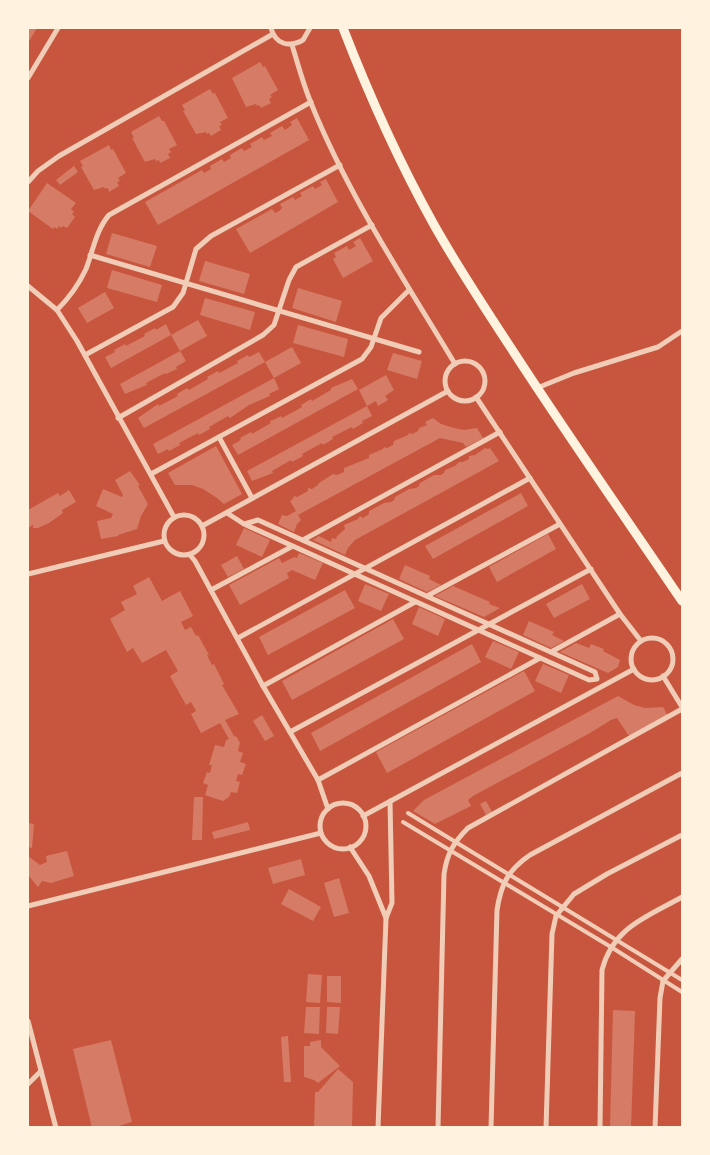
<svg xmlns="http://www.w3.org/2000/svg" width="710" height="1155" font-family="'Exo 2',sans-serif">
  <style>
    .building { fill: #d67c66 }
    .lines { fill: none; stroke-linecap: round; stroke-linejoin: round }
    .pedestrian { stroke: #f1ccb7; stroke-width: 4 }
    .minor { stroke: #f1ccb7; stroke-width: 5 }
    .trunk { stroke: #fff3e0; stroke-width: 9 }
  </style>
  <rect width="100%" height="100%" fill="#c8553d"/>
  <g class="building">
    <polygon points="28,28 37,28 28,43"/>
    <polygon points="260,62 263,67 265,66 278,90 270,95 272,97 269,99 271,103 261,108 259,105 257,106 256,104 246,107 232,78"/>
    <polygon points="210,89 213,94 215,93 228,118 220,122 222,125 219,126 221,130 211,136 209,133 207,134 206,132 196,134 183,111 185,110 182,105"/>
    <polygon points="159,116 162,121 164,121 177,145 169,149 171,152 168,154 170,158 160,163 159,160 156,161 155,159 145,162 132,138 134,138 131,132"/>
    <polygon points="297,118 309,140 158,225 145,202 202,170 204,173 211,169 210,166 222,159 224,162 231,158 230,155 242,148 244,151 252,147 250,144 262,137 264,140 272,136 270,133 282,126 285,130 292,125 290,122"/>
    <polygon points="109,145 111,150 113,149 126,173 118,178 120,181 117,182 119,186 109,192 108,188 105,189 104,187 94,190 81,167 83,166 80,161"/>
    <polygon points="74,166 78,172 60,185 56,180"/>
    <polygon points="326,179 338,202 250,253 236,229 272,209 275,213 279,211 282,208 280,204 293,197 295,200 302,196 300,193 313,186 315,189 322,185 320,182"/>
    <polygon points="47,183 76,203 71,209 74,212 72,214 75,217 67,228 63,226 61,228 59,226 57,229 54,227 53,229 28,211"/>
    <polygon points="112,233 157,246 150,267 106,254"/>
    <polygon points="360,238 373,261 343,278 333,259 336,257 334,253 347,246 349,250 356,246 353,242"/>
    <polygon points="205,261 250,274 244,294 199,281"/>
    <polygon points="112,270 162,285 157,302 107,288"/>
    <polygon points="298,288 342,301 336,322 292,308"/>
    <polygon points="105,292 114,308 87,323 78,308"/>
    <polygon points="205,298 255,312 250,330 200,315"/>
    <polygon points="198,320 207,336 180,351 171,335"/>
    <polygon points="166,324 171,335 111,368 105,357 115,352 114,350 125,344 126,346 145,336 144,334 155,328 156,330"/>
    <polygon points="298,325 348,339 344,357 293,343"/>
    <polygon points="292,347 301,363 274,378 265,362 144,428 138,418 158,404 159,406 178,396 177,394 187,388 189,390 208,379 207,377 218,371 219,373 238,363 237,361 248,355 249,357 259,352 265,362"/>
    <polygon points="180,351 186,361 176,367 177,369 166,374 165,373 146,383 147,385 144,386 125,394 120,384"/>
    <polygon points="393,353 422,361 417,379 387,370"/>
    <polygon points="386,375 394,390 385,396 388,400 378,406 376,401 367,406 359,390"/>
    <polygon points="274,378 279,389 269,394 270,396 249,405 230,418 228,416 209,427 210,429 199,435 198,433 179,443 180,445 169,451 168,449 158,454 153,444"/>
    <polygon points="352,379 358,389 238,455 232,445 241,440 240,438 251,432 252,434 271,423 270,421 275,419 281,416 282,418 302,407 301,405 311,399 312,401 331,390 331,388"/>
    <polygon points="367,406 372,416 362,421 363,423 353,429 352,427 332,437 333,439 323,445 322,443 302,454 303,456 292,462 291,460 272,471 273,473 252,481 247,471"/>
    <polygon points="433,418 441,424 454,428 464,430 477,428 483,438 466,447 463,443 440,438 298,515 301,520 297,524 294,532 278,524 282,515 287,516 296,511 290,501 293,499 294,496 297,497 308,491 308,488 312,489 318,485 319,483 333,474 337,475 344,472 344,468 369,458 369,455 383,449 384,447 387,448 393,445 394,441 408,435 409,433 412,434 418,431 419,428 427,425 425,422"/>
    <polygon points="216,446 242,494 224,504 217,498 203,489 192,485 175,485 168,473"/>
    <polygon points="485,448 488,449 490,448 499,461 355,540 348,548 345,555 313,540 319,536 331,542 332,538 336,539 337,536 345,529 344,525 358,519 360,516 363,518 369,514 369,511 384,503 391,502 394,500 395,497 409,489 416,488 419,486 420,483 434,475 441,475 444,473 445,470 455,466 459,462 463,462 469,459 469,456 475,455"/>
    <polygon points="130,471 140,485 138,486 148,504 141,516 137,529 118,535 118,536 101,539 97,521 111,518 113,514 96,506 103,489 122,497 123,495 115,480"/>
    <polygon points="69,490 76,502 62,510 63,513 49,523 38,528 33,528 33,525 28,528 28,510 58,493 60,496"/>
    <polygon points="521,493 528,506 433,559 425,546"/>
    <polygon points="244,528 270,540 262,557 236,545"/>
    <polygon points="548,534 556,549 497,582 489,567"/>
    <polygon points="299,553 323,563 315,580 292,570 287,573 289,578 240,605 229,585 279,558 282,563 294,557 297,558"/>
    <polygon points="237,556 244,569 228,577 221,565"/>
    <polygon points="405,565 430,576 429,579 441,585 427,592 399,579"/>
    <polygon points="149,577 162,601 180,591 193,616 181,622 185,630 191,627 196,636 198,635 209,655 207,655 212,665 214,664 224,684 222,685 239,714 225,720 234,736 237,737 240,743 238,751 243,753 240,762 246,764 242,775 238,774 236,781 240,782 237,793 231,792 229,797 223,801 205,795 208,785 203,783 207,772 210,773 212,765 209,765 215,745 224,747 226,740 229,739 220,723 201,733 191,714 196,711 191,702 186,705 170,676 178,671 166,650 142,663 133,648 127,652 110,619 125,610 121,602 137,594 133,586"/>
    <polygon points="365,584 389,594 381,611 358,601"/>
    <polygon points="582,584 590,599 554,618 546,604"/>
    <polygon points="453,586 490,602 489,604 500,608 484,617 435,596"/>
    <polygon points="345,590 355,608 268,655 259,637"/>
    <polygon points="419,607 445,619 438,636 412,624"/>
    <polygon points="393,619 404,639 292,700 282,681"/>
    <polygon points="529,621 554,632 552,635 564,641 551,648 523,635"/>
    <polygon points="493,641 519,652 511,669 485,657"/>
    <polygon points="576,643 589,648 591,644 604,649 603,651 620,660 618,667 608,673 560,652"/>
    <polygon points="472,644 481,662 320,751 311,733"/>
    <polygon points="543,664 569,675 561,693 535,681"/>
    <polygon points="524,671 535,691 387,773 376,752"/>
    <polygon points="618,696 634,705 645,708 663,707 668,716 629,736 617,718 611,720 590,733 473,796 468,800 471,806 435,824 413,811 424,800"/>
    <polygon points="262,715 274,736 265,741 253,721"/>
    <polygon points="194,797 203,797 202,840 192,840"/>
    <polygon points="486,801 492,812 486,815 480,804"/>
    <polygon points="248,822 250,830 214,839 212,832"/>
    <polygon points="28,823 34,824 32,848 28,847"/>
    <polygon points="67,851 74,876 51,883 42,881 38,887 28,875 28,856 40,865 47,862 46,856"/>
    <polygon points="301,859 305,875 273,884 268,868"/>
    <polygon points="339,878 349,913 334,917 324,883"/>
    <polygon points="289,889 321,907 313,921 281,904"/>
    <polygon points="308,974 322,975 320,1003 306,1002"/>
    <polygon points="327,976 341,976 341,1003 327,1002"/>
    <polygon points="306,1007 320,1007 319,1034 304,1033"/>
    <polygon points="327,1007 340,1007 338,1034 326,1033"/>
    <polygon points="613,1010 635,1011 631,1128 610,1128"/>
    <polygon points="288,1036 291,1082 284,1082 281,1037"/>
    <polygon points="111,1040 132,1122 112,1128 92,1128 73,1049"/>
    <polygon points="321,1040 321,1047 340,1066 318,1083 314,1080 304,1077 304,1046 310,1046 310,1042"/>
    <polygon points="338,1069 353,1082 352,1128 314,1128 315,1092 318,1092"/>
  </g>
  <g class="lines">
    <g class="pedestrian">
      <polyline points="408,813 682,980"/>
      <polyline points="403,822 611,947 682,992"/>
    </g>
    <g class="minor">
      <path d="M271 28C275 44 289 48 303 40L310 28"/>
      <path d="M292 45C298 64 303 84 311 103 348 195 404 279 455 364"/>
      <polyline points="28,78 58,28"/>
      <polyline points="28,182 38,171 59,156 273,34"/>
      <polyline points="90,255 419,352"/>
      <polyline points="28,286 57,310 77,341 174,517"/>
      <path d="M57 310C69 298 79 284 86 269 93 251 96 230 109 215L311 102"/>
      <polyline points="85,355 173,307 183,293 196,249 211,236 340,165"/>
      <circle cx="465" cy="381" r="20"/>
      <polyline points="537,388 574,373 658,347 682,331"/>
      <polyline points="476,397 620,614 641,641"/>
      <polyline points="118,418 263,335 274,325 289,280 296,267 372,225"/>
      <polyline points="219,437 252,498"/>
      <polyline points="151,474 362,359 371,347 381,318 409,290"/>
      <polyline points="227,513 244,524 589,680 597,679 595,672 258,520 244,524"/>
      <circle cx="184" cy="535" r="20"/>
      <polyline points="202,526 448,391"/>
      <polyline points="303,540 500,432"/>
      <polyline points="190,555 195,561 263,686 318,780 328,809"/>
      <polyline points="28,574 164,541"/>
      <polyline points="211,590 291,547"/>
      <polyline points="427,596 560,524"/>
      <polyline points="238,638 530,478"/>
      <circle cx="652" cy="659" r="21"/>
      <polyline points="551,652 620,614"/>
      <polyline points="663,676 682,707"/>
      <polyline points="263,686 415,602"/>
      <polyline points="290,732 591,569"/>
      <polyline points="318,780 540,658"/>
      <circle cx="343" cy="826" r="23"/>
      <polyline points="363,816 634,669"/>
      <polyline points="350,847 369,876 386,918"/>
      <polyline points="28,906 321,833"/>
      <polyline points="28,1021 56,1128"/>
      <polyline points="28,1084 41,1071"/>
      <polyline points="378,1128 386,918 392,903 390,801"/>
      <path d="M438 1128 444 874C447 854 453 843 468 828L682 709"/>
      <path d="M491 1128 497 910C501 884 508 870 530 855L682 773"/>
      <polyline points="546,1128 552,934 556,916 574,894 607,874 682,835"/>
      <path d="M600 1128 602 970C613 927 647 917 682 897"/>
      <polyline points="655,1128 660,998 663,981 682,959"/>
    </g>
    <path class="trunk" d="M343 28C369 95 398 160 433 223 457 266 484 307 511 348 566 433 625 517 682 601"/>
  </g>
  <rect width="710" height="1155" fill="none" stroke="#fff3e0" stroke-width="58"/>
</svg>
